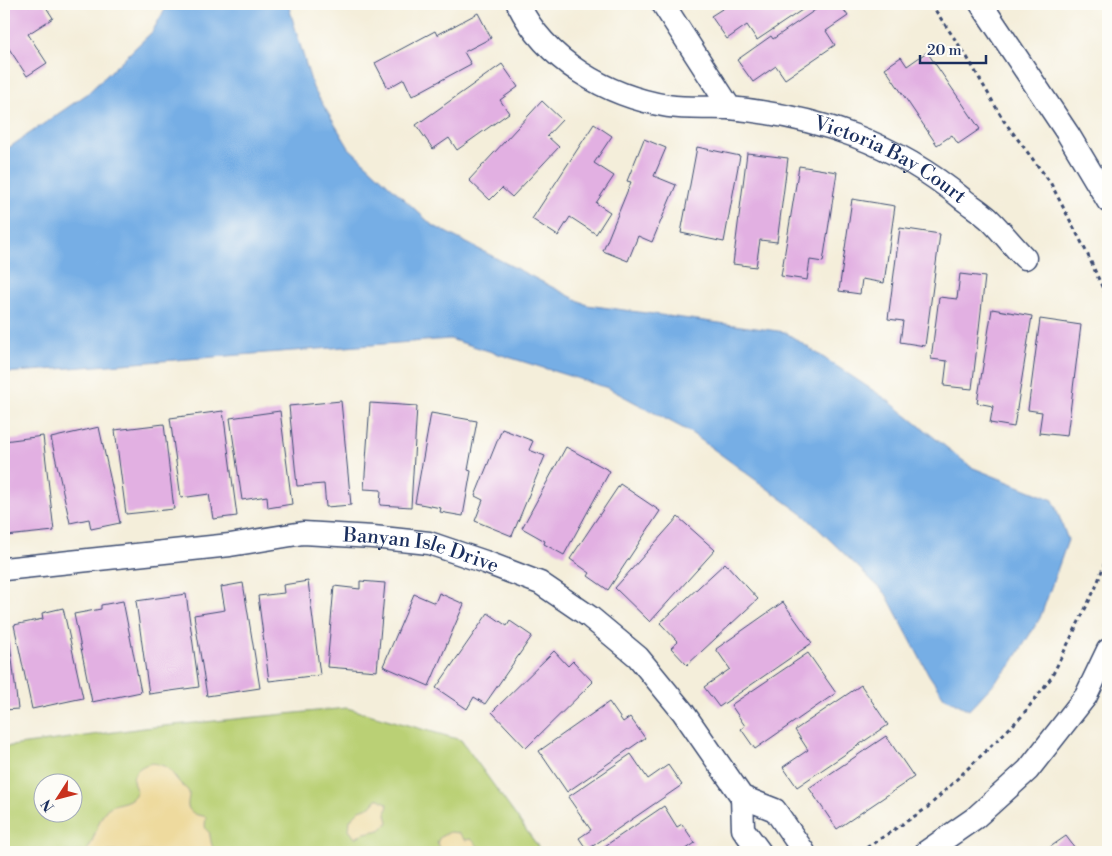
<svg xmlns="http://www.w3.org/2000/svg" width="1112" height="856" font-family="'Libre Bodoni',serif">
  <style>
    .green { fill: #bad075; stroke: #6a806a; fill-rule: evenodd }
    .sand { fill: #eeda9e; stroke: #84847e }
    .water { fill: #76aee5; stroke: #486ea2 }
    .building { fill: #e2b0e2 }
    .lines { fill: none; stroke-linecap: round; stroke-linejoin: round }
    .minor-casing { stroke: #3c4c71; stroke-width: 25 }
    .path { stroke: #3c4c71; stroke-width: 3; stroke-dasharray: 4 4; stroke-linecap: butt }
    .minor { stroke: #fff; stroke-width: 22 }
    .labels { text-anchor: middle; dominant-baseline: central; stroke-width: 5; stroke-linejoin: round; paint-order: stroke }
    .street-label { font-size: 20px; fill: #1b2f5e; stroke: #fdfcf7 }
  </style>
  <rect width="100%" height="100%" fill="#fdfcf7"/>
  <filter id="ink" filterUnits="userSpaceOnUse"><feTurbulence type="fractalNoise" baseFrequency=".02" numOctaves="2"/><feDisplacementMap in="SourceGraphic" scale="10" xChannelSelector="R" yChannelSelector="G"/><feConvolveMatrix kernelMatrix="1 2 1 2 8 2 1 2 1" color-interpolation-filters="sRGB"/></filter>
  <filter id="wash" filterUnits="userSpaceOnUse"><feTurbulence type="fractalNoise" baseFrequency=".0096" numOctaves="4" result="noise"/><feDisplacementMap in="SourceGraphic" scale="20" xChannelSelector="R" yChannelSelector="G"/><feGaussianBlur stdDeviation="1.12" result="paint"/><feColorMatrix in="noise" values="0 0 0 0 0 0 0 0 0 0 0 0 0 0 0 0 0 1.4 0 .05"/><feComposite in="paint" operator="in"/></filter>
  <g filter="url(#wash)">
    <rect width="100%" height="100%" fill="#f4eeda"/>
    <path class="green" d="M347 708 461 740 542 852H4V747L144 728ZM42 784H72V814H42Z"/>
    <g class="sand">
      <path d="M152 763C172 766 170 773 182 785 185 788 189 790 189 794 189 801 185 807 192 812 196 816 202 815 206 817 206 821 204 825 206 829 210 835 209 829 210 836 213 855 215 850 232 852H86C95 840 98 819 106 810 116 800 131 806 137 791 127 776 138 766 152 763Z"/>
      <path d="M377 799H380L388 804 386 814 388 822C382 833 373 830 362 834 360 835 358 837 355 838L349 830 350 820 360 810 371 806Z"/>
      <polygon points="450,832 459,833 465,840 471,839 478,846 476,852 443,852 437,843 440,837"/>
    </g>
    <polygon class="water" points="168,4 288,4 313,88 349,148 432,225 587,305 785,332 886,399 971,467 1053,500 1068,540 1040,618 1011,665 969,710 944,697 929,675 886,594 805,516 690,432 608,388 450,339 4,373 4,151 87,94 152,32"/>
    <g id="blocks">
      <g class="building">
        <polygon points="4,4 44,4 53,18 28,34 47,63 27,76 4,41"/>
        <polygon points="730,4 811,4 757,40 747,25 727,39 711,16"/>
        <polygon points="824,4 840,4 848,16 826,31 835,45 785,79 776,66 753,82 737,60 771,36 773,39"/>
        <polygon points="478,13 491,38 464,52 471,64 412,96 404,79 388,88 375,63 435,31 437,35"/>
        <polygon points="927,52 980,129 958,144 952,135 937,145 885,68 901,57 907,66"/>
        <polygon points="502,64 518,87 500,100 509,113 457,150 449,138 433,149 416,125"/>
        <polygon points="542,101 562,120 547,136 559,147 512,197 502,188 490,200 469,180"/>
        <polygon points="594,124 612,136 594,163 614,176 596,203 610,212 596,234 570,217 558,236 532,219"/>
        <polygon points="644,139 666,148 654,176 676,185 652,242 638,236 628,261 603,251 631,182 627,181"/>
        <polygon points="697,147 740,156 724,242 681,233"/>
        <polygon points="747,153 788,158 777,242 760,240 756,267 733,264"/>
        <polygon points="799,166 837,172 823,262 810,260 807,280 781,276"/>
        <polygon points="852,199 895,206 884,283 862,279 860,294 839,291"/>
        <polygon points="900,228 940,234 925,346 900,342 903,321 888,319"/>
        <polygon points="960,274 985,277 972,389 944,386 947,361 931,359 939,297 957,299"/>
        <polygon points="992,309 1032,316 1014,427 990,423 993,406 977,403"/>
        <polygon points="1040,319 1081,325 1067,436 1039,433 1042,412 1028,410"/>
        <polygon points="341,401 351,505 326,507 324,484 297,486 289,406"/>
        <polygon points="370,403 417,406 411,507 380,505 381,490 364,489"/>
        <polygon points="223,411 237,516 213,519 209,494 181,498 170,418"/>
        <polygon points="280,411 292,504 268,508 267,496 242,500 230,418"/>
        <polygon points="431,413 477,421 468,470 471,471 463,516 440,512 441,508 415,503"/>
        <polygon points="164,424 174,509 126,514 115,430"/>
        <polygon points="99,427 120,523 91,529 89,519 70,523 51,438"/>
        <polygon points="502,429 533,441 529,450 545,456 512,536 475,521 483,500 475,496"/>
        <polygon points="43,436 54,531 6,536 4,515 4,441"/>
        <polygon points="566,447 610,471 564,555 544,544 545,541 522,528"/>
        <polygon points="620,484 660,511 608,590 588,576 590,573 570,559"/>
        <polygon points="678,517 715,550 650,622 615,588"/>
        <polygon points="725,563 758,599 687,665 671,648 678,642 660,623"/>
        <polygon points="308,581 320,675 269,681 258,596 284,593 283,585"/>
        <polygon points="360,581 385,583 377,671 327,667 334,586 360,589"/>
        <polygon points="243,583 260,688 207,696 194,615 225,610 221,587"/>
        <polygon points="439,593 464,604 429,686 383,666 414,594 435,603"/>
        <polygon points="186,594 199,687 149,694 136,601"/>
        <polygon points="123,601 141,692 92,702 74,614 101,609 101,605"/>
        <polygon points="783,602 812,643 719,707 704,687 730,669 716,649"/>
        <polygon points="63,608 83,698 32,709 14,625 43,619 42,613"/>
        <polygon points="488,613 507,626 510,621 532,636 485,704 474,697 467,709 436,688"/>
        <polygon points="4,618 7,618 18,709 4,710"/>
        <polygon points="554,651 568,666 573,661 593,682 526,748 492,712"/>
        <polygon points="808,653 836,693 755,749 741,729 745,726 731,705"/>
        <polygon points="861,685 888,725 797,787 783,767 808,750 795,730"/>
        <polygon points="609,702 623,722 630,717 645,738 567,792 539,751"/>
        <polygon points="886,736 914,777 837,829 809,788"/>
        <polygon points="631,754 648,779 668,765 682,785 587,850 579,838 591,830 568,797"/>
        <polygon points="664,806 677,827 682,824 695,843 682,852 596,852"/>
        <polygon points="1066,836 1078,852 1043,852"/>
      </g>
    </g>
  </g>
  <g filter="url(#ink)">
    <use href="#blocks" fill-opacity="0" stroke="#3c4c71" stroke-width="1"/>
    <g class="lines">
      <g class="minor-casing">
        <g id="minor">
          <path d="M518 4C546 61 607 96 668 106 688 109 710 107 730 108"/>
          <path id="s1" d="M663 4 730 108C819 117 894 142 964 200 973 207 983 213 991 221 1003 233 1013 246 1025 258"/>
          <polyline points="981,4 1068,134 1108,201"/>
          <path id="s2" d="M4 569 230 545 303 533 373 537 429 543 485 562 540 583 590 617 638 657 683 712 742 797 775 810 804 852"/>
          <polyline points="742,797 743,829 760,852"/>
          <polyline points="926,852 975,818 1028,770 1086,696 1108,650"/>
        </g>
      </g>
      <g class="path">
        <polyline points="931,4 967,57 1004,121 1050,182 1087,253 1108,300"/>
        <polyline points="860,852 927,808 1021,717 1051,678 1096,587 1108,554"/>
      </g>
      <use href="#minor" class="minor"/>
    </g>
  </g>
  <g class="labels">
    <g class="street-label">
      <text stroke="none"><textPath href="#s1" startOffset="294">Victoria Bay Court</textPath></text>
      <text stroke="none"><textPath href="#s2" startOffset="421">Banyan Isle Drive</textPath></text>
    </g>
  </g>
  <rect width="1112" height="856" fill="none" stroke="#fdfcf7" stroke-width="20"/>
  <g transform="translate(58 798) rotate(234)"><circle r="24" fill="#fdfcf7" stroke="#a3aaba"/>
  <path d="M0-4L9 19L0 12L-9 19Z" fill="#c8321e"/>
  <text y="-8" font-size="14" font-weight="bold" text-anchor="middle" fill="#1b2f5e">N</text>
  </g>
  <path d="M920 55v8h66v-8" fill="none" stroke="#1b2f5e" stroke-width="2.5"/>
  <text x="927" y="55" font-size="15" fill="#1b2f5e" stroke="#fdfcf7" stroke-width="4" paint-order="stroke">20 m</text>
</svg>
